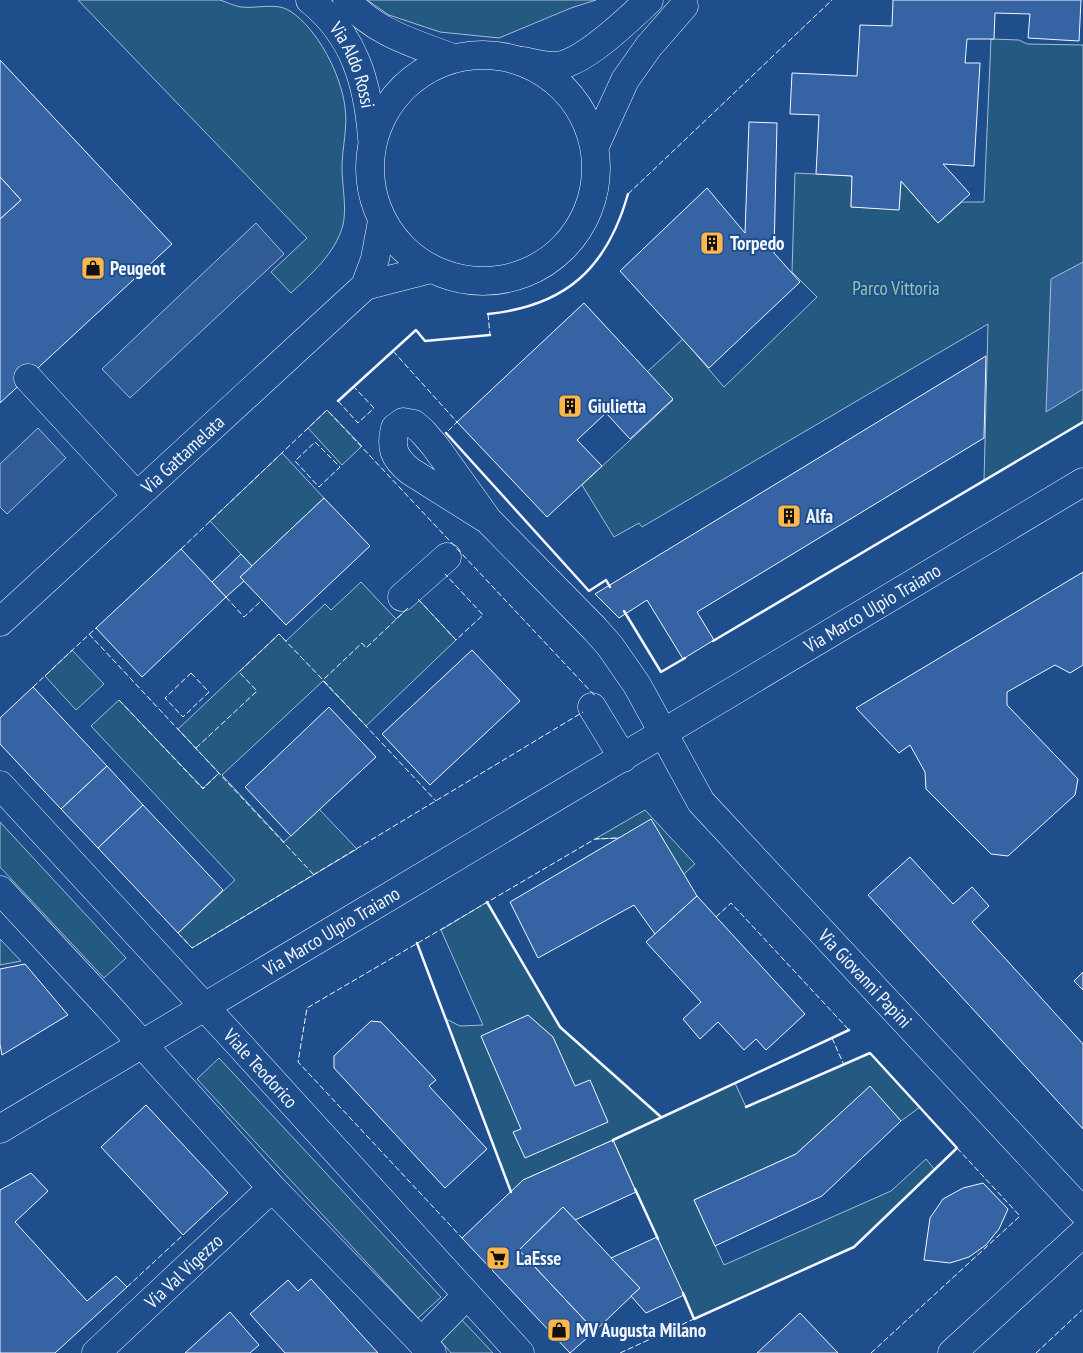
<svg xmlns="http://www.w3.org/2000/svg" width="1083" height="1353" font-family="'PT Sans Narrow',sans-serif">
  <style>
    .green { fill: #245a82; stroke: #a8bbd7 }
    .parking { fill: #305b95; stroke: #a8bbd7 }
    .water { fill: #3b69a3; stroke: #a8bbd7 }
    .building { fill: #3563a3; stroke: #f2f6ff }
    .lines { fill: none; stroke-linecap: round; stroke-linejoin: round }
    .minor-casing { stroke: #f2f6ff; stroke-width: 29 }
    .highway-casing { stroke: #f2f6ff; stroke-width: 29 }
    .minor { stroke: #1f4e8c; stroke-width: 28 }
    .highway { stroke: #1f4e8c; stroke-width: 28 }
    .fence { stroke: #f2f6ff; stroke-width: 1; stroke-dasharray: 6 2.5; stroke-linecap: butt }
    .wall { stroke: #f2f6ff; stroke-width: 2.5 }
    .labels { text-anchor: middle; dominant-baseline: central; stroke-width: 4; stroke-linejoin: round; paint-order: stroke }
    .street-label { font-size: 19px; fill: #f2f6ff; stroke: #1f4e8c }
    .poi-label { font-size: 19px; font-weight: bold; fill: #f2f6ff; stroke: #1f4e8c; text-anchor: start }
    .park-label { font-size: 19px; fill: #97c8a6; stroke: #1f4e8c }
  </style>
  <rect width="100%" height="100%" fill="#1f4e8c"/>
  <g class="green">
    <path d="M78 0H220C227 2 234 6 241 7 256 9 277 2 290 11 318 29 341 75 345 107 348 127 342 148 342 168 342 186 347 207 343 225 335 254 312 273 291 293L271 272 307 238Z"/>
    <polygon points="367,0 596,0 571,8 499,38 440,32 389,15"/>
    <polygon points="991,39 1019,40 1027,44 1083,45 1083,422 984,481 988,324 642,527 639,523 614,537 582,485 673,400 647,372 683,339 724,387 817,297 792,272 795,173 852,176 851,207 899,209 901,181 938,223 962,202 984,202"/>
    <polygon points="327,410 362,446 342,465 308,428"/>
    <polygon points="282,453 324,498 252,566 210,521"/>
    <polygon points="361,582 396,619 418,599 456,640 366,726 323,681 222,775 284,842 319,809 357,849 192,948 178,933 235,880 91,726 119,700 203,788 219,773 178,729 279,634 286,641 325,604 331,610"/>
    <polygon points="72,650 104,684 76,710 45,676"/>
    <polygon points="645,810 695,864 684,874 619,838 595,839"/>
    <polygon points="0,822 126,958 104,978 0,867"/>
    <polygon points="487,902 560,1027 661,1117 735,1083 746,1107 870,1053 920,1107 901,1121 870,1087 796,1154 694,1200 724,1265 891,1191 926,1159 935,1170 854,1247 694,1319 613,1140 523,1180 511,1192 446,1019 460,1026 483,1025 441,930"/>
    <polygon points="0,939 21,961 0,965"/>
    <polygon points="219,1058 441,1297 418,1318 197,1079"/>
    <polygon points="461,1319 493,1353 451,1353 439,1339"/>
  </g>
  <g class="parking">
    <polygon points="256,223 284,254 130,398 102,369"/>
    <polygon points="38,428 66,458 7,514 0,507 0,464"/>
  </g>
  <polygon class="water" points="1083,262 1083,389 1046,412 1051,279"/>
  <g class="building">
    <polygon points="893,0 1081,0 1079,41 1028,38 1030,14 995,13 994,39 967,39 965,63 980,63 974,166 943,164 970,194 938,223 901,181 899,210 851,207 852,176 816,174 819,115 790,114 792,73 857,76 860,25 892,26"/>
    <polygon points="0,60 172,244 0,403 0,219 21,200 0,177"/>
    <polygon points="749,122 777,123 774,253 800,282 709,368 620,271 707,188 745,233"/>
    <polygon points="0,177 21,200 0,219"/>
    <polygon points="584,303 673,399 630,439 606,413 577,440 602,466 547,517 457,422"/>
    <polygon points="986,356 984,438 697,612 714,640 683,659 647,600 619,618 595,594"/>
    <polygon points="324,498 370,546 286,625 240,577"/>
    <polygon points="181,549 226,597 142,677 96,628"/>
    <polygon points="241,554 252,566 240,577 244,581 226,597 212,582"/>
    <polygon points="1083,572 1083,665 1070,673 1055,665 1007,692 1007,705 1078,779 1075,795 1008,856 991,854 926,789 925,772 910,745 899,753 856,708"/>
    <polygon points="472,650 520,701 430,785 382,734"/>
    <polygon points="33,687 107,766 61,809 0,744 0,718"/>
    <polygon points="329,707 376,757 291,836 245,787"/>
    <polygon points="107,766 143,805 98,848 61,809"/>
    <polygon points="143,805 223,890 178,933 98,848"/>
    <polygon points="651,819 697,896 655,934 634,905 538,958 510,902"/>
    <polygon points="910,857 953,904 972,887 989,906 972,922 1083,1044 1083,1129 868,895"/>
    <polygon points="697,896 805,1014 766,1050 756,1039 744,1050 718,1022 700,1039 683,1019 701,1002 646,942"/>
    <polygon points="25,964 68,1015 2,1055 0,1044 0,969"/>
    <polygon points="1083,972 1083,990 1074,981"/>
    <polygon points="528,1015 553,1037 575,1086 590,1080 608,1122 525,1158 513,1132 521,1129 481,1036"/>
    <polygon points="371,1021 381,1022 436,1080 429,1086 487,1149 445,1188 334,1068 334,1056"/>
    <polygon points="870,1086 901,1121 822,1196 715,1246 694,1200 796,1154"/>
    <polygon points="146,1105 228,1193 183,1235 101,1147"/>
    <polygon points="613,1140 636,1192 575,1220 563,1207 519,1250 595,1331 570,1353 462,1238 523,1180"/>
    <polygon points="31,1173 48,1191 15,1222 87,1301 116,1276 127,1287 55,1353 0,1353 0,1190"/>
    <polygon points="983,1183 1008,1209 999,1229 986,1245 969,1257 950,1263 924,1260 930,1218 943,1199 963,1188"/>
    <polygon points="563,1207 640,1288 595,1331 519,1250"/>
    <polygon points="657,1237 684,1295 646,1313 631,1296 640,1288 611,1258"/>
    <polygon points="311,1279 378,1353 285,1353 250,1314 288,1280 298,1291"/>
    <polygon points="230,1312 259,1345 250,1353 185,1353"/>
    <polygon points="800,1313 838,1353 757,1353"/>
  </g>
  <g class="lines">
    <g class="minor-casing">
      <g id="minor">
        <path id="s1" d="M310 0C354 35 368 83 372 138"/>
        <path d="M347 0C373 32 416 44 453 58"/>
        <circle cx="483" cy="168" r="113"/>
        <polyline points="365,286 431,269"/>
        <polyline points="28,378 137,496"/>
        <path id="s2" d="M488 520 410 471C394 458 390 448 395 428L403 422 414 424 423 432 435 446 488 520 595 629 610 646 637 685 701 802 1083 1212"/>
        <polyline points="402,597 447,557"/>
        <path id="s3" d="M0 622 365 286 375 259 382 221"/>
        <polyline points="592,707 623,758"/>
        <path id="s4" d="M0 785 237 1042 520 1353"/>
        <polyline points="0,890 107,1005 272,1188 432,1353"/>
        <path id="s5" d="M0 1129 1083 482"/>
        <polyline points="421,1342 467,1295"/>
        <path id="s6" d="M96 1353 272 1188"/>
        <polyline points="952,1353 1083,1233"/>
      </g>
    </g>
    <g class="highway-casing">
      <g id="highway">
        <path d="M523 61C533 63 544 66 554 66 581 66 629 19 649 0"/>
        <polyline points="595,146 625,80 649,46 684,6"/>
      </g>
    </g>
    <use href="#minor" class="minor"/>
    <use href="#highway" class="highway"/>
    <g class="fence">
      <polyline points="628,194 832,0"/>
      <polyline points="488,314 490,335"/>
      <polyline points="393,351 457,422 446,433"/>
      <polyline points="338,401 358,423 374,408 354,387"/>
      <polygon points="315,442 340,467 319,487 295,461"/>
      <polyline points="181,549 327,410 596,697"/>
      <polyline points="226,597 244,617 262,600"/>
      <polyline points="418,599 456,640 483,615 445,574"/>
      <polyline points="408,608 366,648 362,643 323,680 436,801"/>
      <polyline points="89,634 314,875"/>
      <polygon points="191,673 209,692 183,717 165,698"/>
      <polyline points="33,687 96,628"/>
      <polyline points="119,700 203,789 219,773"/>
      <polyline points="196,748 257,691 239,672 279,634 323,680"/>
      <polyline points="716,917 731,903 849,1030"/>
      <polyline points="178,933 192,948 583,712"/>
      <polyline points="832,1038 844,1065"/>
      <polyline points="463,1239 298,1062 307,1008 595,839 619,838"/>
      <polyline points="127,1287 183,1235"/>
      <polyline points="620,1353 694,1319"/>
      <polyline points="871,1353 1020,1216 957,1148"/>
      <polyline points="1036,1353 1082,1310"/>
    </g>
    <g class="wall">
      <path d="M488 314C566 306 607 268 628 194"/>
      <polyline points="338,401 416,330 425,341 490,335"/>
      <polyline points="446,433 589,591 606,580 610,587"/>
      <polyline points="624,611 661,672 685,658"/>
      <polyline points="713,641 1083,422"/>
      <polyline points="487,902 560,1027 661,1117"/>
      <polyline points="417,943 511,1192"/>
      <polyline points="613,1141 613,1140 849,1030"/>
      <polyline points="635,1189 658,1239"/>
      <polyline points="683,1293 694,1319 854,1247 957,1148 870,1053 746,1107"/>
    </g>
  </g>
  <defs>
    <g id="building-square" transform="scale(1.25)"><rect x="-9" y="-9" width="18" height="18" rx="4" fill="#ffb74d" stroke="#1f4e8c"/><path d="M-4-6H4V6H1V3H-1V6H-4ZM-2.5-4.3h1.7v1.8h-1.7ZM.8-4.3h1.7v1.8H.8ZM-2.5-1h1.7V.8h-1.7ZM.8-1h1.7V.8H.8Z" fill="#111"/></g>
    <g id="shop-square" transform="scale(1.25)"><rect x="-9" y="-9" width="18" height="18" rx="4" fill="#ffb74d" stroke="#1f4e8c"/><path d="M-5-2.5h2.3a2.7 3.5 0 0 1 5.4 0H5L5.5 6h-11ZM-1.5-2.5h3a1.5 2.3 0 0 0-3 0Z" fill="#111"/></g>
    <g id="supermarket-square" transform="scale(1.25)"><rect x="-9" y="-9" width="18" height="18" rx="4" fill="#ffb74d" stroke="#1f4e8c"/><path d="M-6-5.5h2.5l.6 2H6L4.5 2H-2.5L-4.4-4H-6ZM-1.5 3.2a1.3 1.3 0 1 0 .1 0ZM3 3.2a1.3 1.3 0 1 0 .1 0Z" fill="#111"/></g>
  </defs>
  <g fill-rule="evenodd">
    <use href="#building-square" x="712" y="243"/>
    <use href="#shop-square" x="93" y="268"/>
    <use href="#building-square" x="570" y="406"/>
    <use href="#building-square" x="789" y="516"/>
    <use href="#supermarket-square" x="498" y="1258"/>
    <use href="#shop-square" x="559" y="1330"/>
  </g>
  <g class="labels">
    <g class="street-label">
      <text stroke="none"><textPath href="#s1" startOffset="80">Via Aldo Rossi</textPath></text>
      <text stroke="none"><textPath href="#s3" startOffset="248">Via Gattamelata</textPath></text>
      <text stroke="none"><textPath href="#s5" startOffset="1016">Via Marco Ulpio Traiano</textPath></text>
      <text stroke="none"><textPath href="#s5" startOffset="386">Via Marco Ulpio Traiano</textPath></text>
      <text stroke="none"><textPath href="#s2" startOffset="881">Via Giovanni Papini</textPath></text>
      <text stroke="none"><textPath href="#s4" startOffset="385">Viale Teodorico</textPath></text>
      <text stroke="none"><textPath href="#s6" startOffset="120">Via Val Vigezzo</textPath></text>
    </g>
    <g class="poi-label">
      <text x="730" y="243">Torpedo</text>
      <text x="110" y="268">Peugeot</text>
      <text x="588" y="406">Giulietta</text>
      <text x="806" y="516">Alfa</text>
      <text x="516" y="1258">LaEsse</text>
      <text x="576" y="1330">MV Augusta Milano</text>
    </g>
    <g class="park-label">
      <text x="896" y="288">Parco Vittoria</text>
    </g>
  </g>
</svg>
